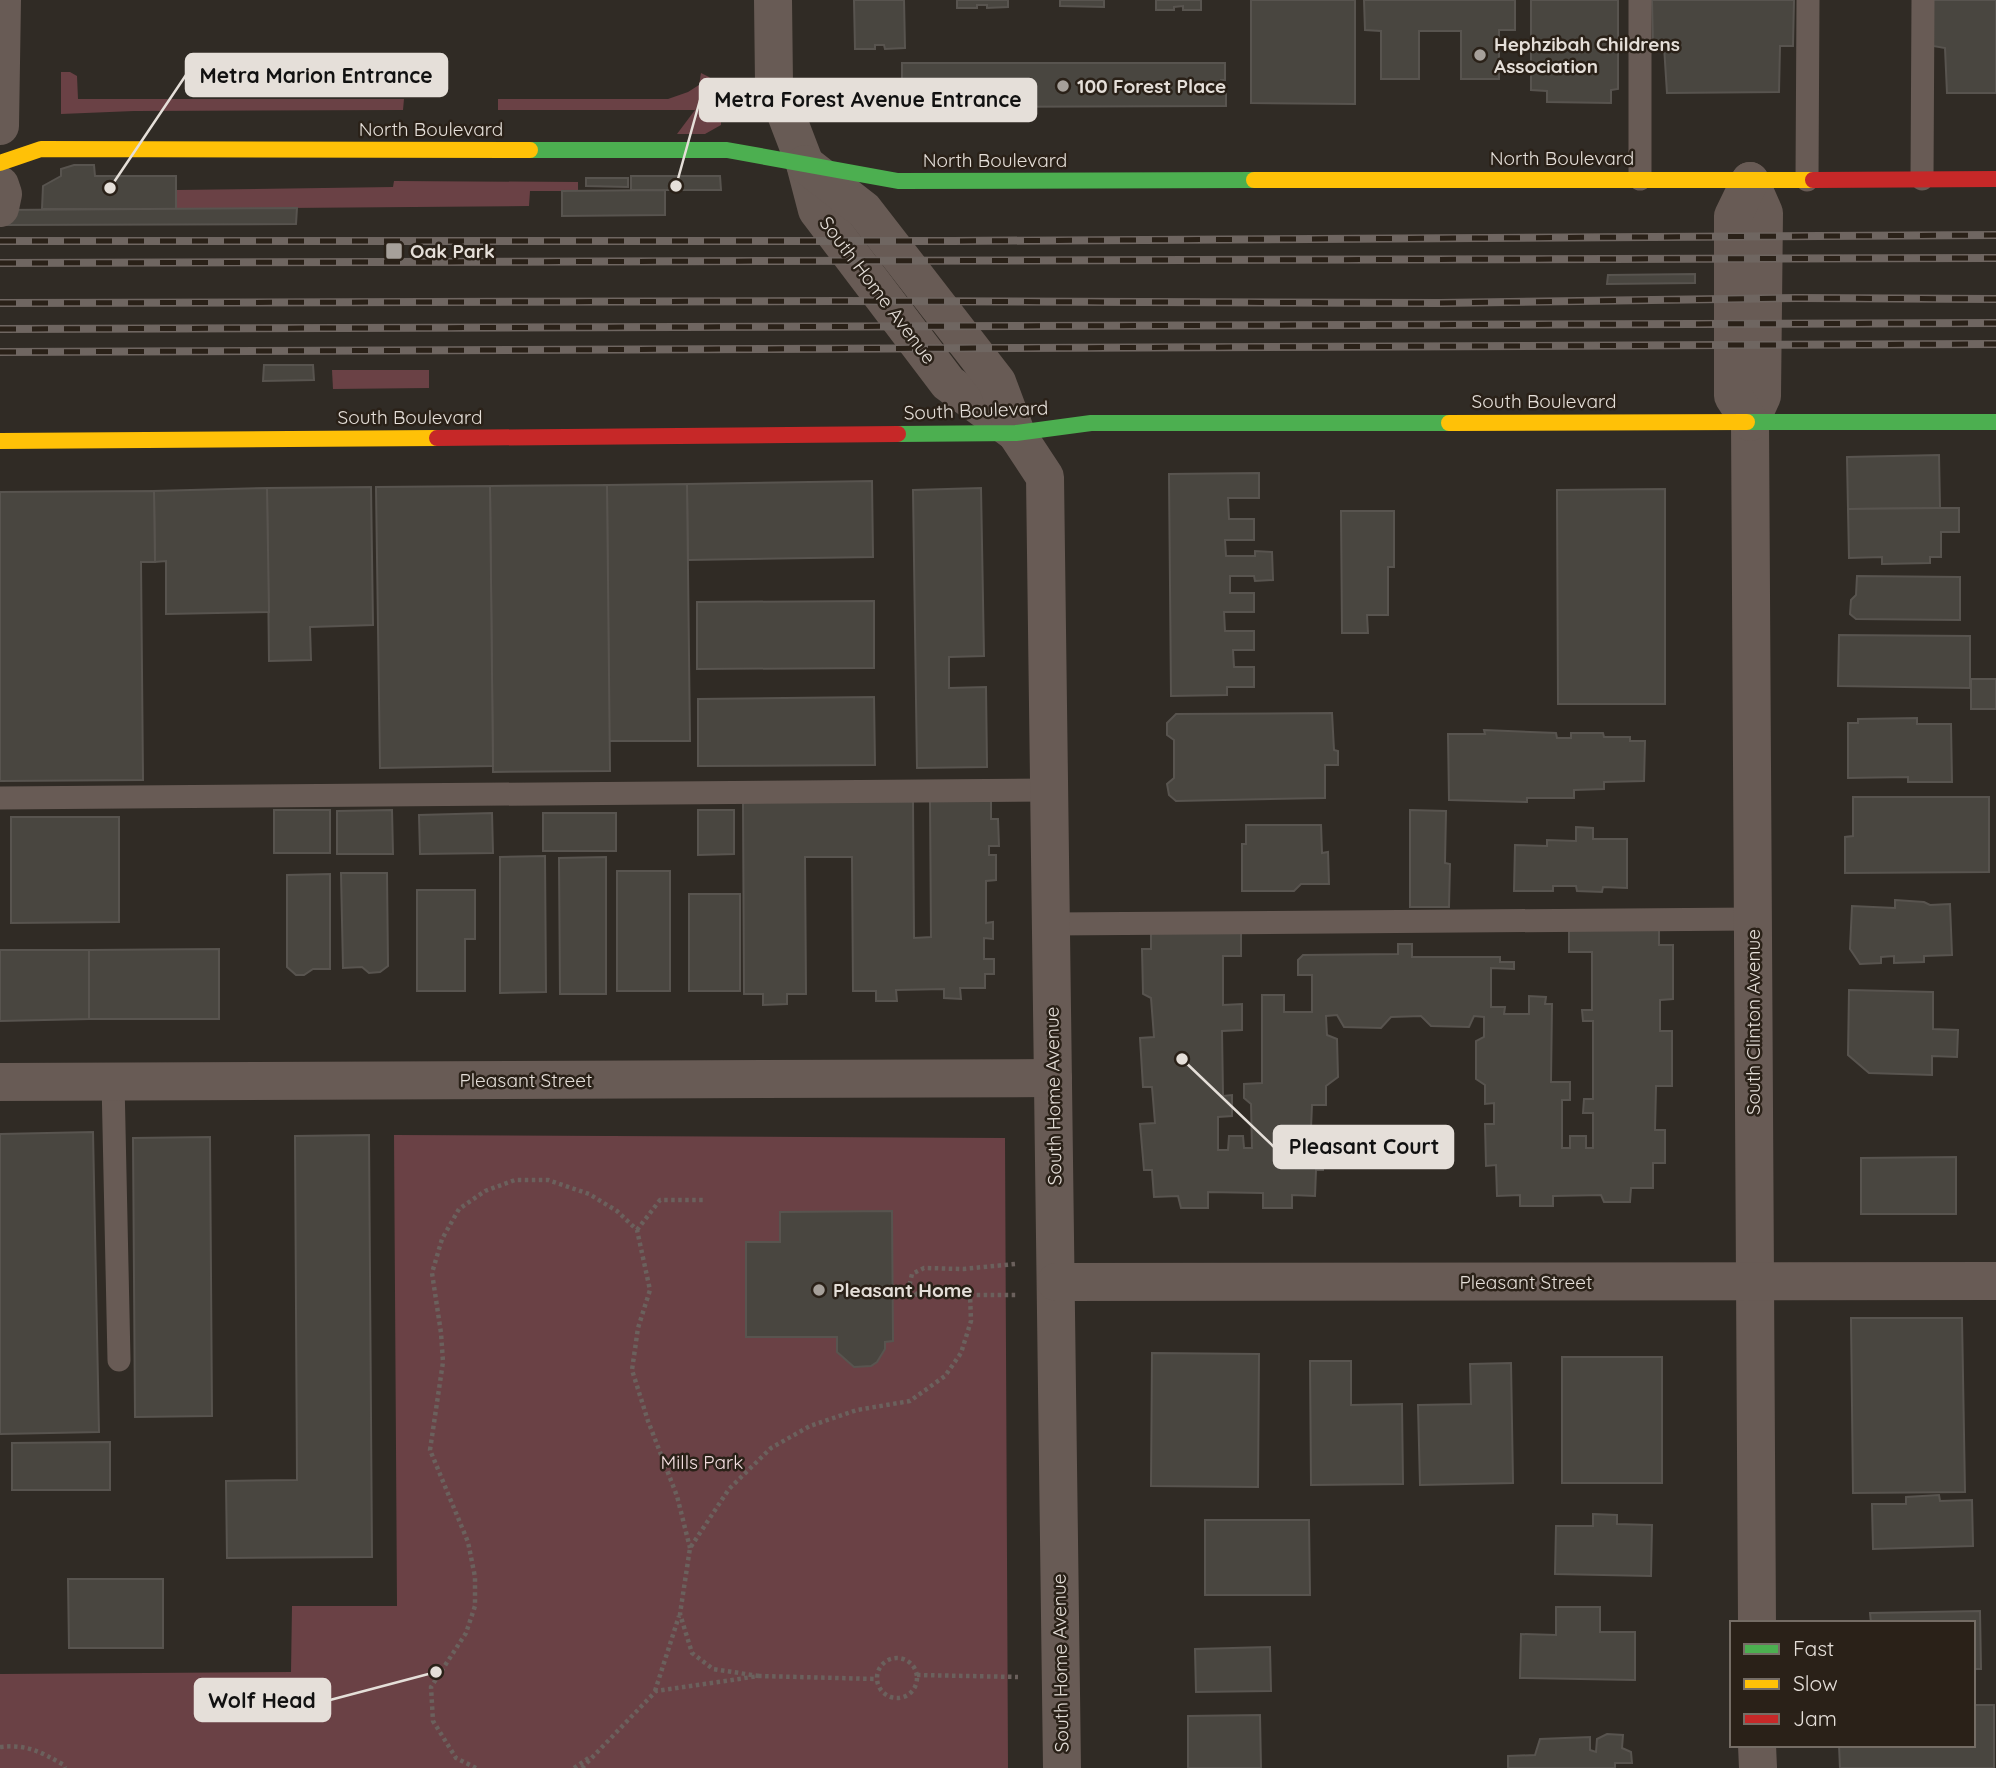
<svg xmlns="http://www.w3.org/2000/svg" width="1996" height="1768" font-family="Quicksand,sans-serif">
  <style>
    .green { fill: #6a4145 }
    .building { fill: #494640; stroke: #58544f; stroke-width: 2 }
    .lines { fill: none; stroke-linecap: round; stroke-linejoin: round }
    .path { stroke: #6b615d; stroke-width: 4.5; stroke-dasharray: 3.5 3.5; stroke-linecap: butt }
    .lane { stroke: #685b55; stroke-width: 23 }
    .street { stroke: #685b55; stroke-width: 38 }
    .fast { stroke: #4caf50; stroke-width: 16 }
    .slow { stroke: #ffc107; stroke-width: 16 }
    .jam { stroke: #c62828; stroke-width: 16 }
    .rail-casing { stroke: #6f6661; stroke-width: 8 }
    .rail { stroke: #2a2118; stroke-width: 5; stroke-dasharray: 16; stroke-linecap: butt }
    .poi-dot { fill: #a6a09a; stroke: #2a2118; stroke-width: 2.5 }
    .labels { text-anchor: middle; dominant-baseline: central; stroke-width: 5; stroke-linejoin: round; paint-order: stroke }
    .poi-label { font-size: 19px; font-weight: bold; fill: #e5dfd9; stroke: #2a2118; text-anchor: start }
    .street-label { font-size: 19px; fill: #e5dfd9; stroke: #2a2118 }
    .park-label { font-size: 19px; fill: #f3dee0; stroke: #2a2118 }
    .leader { fill: none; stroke: #e5dfd9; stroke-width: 2.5 }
    .callout-dot { fill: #e5dfd9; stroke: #2a2118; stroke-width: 2.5 }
    .callout { fill: #e5dfd9; stroke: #e5dfd9; stroke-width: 2.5 }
    .callout-label { font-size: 21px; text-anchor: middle; font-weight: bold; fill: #111 }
  </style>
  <rect width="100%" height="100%" fill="#302b25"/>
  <g class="green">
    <polygon points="61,72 70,72 77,76 78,99 404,99 403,110 134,111 61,114"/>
    <polygon points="701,73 709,77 721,88 721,125 705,134 677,134 695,110 498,110 498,99 668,99 688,92 699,85"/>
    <polygon points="394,181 578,182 578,191 530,191 529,206 176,209 176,190 393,187"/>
    <polygon points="332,370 429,370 429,388 333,389"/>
    <polygon points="394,1135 1005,1138 1008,1768 0,1768 0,1674 291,1672 292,1606 397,1606"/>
  </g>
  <g class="building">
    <polygon points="854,0 904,0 905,48 885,49 884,45 875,45 875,49 855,49"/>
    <polygon points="957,0 1008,0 1008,7 987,8 987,5 977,5 977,8 957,8"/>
    <polygon points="1060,0 1104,0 1104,7 1060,6"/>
    <polygon points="1156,0 1201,0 1201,10 1183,10 1183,6 1174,7 1174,10 1156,10"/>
    <polygon points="1251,0 1355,0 1355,104 1251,103"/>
    <polygon points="1364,0 1515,0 1515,30 1499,30 1499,79 1461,79 1461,31 1419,31 1419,79 1381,79 1381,31 1365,30"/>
    <polygon points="1531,0 1618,0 1618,89 1611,90 1611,103 1547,102 1547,91 1531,90"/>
    <polygon points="1652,0 1794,0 1793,46 1780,46 1779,92 1667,93 1664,46 1653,47"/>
    <polygon points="1933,0 1996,0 1996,93 1947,93 1945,48 1933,46"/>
    <polygon points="902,63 1225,63 1225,80 1221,80 1221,90 1226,90 1226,106 902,107 902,91 906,91 906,81 902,81"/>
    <polygon points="74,165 94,165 95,176 176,176 176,209 42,209 43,186 61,176 61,169"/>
    <polygon points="631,176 720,176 721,190 631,190"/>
    <polygon points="586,178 628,178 628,187 586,186"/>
    <polygon points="665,190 665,215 562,216 562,191"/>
    <polygon points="297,208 296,224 0,225 0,210"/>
    <polygon points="1695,274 1695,283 1607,284 1608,275"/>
    <polygon points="264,365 313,365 314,380 263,381"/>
    <polygon points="1939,455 1940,508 1848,509 1847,457"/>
    <polygon points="1259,473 1259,498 1228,498 1229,519 1254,519 1254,540 1225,540 1226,556 1255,556 1255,551 1272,552 1273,580 1255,581 1254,576 1230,576 1230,593 1254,593 1254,612 1224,612 1225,631 1254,631 1254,650 1233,650 1234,667 1254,667 1254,687 1227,687 1227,695 1171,696 1169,474"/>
    <polygon points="872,481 873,557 688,560 687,484"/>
    <polygon points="687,484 690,741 609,741 607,485"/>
    <polygon points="607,485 610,771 493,772 490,486"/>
    <polygon points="490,486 493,766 380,768 376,487"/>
    <polygon points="371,487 373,625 310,627 311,660 269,661 267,488"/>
    <polygon points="267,488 269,612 166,614 166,561 155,562 154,491"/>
    <polygon points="981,488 984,656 949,657 949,688 986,687 987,767 917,768 913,490"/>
    <polygon points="1665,489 1665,704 1558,704 1557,490"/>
    <polygon points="154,491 155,562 141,562 143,780 0,781 0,492"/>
    <polygon points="1940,508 1959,508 1959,532 1941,532 1941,557 1930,557 1930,563 1882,564 1882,557 1849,558 1848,509"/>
    <polygon points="1341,511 1394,511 1394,567 1388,567 1388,615 1367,615 1368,633 1342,633"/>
    <polygon points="1857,576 1960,577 1960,620 1856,619 1850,614 1851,600 1856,595"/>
    <polygon points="874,601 874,668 697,669 697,602"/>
    <polygon points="1839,635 1970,636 1970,688 1838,686"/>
    <rect x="1971" y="679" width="25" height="30"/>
    <polygon points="874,697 875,765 698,766 698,699"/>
    <polygon points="1332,713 1334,750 1338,751 1338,765 1325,765 1325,798 1176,801 1169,795 1167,784 1174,778 1174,740 1167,735 1167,723 1176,714"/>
    <polygon points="1917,718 1917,724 1951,724 1952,782 1908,782 1908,777 1848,778 1848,723 1858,723 1858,719"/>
    <polygon points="1484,730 1556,733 1557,738 1571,738 1571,733 1603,733 1604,737 1630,737 1630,741 1645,741 1644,781 1604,782 1604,789 1574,790 1574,798 1527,798 1527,802 1449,800 1448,734 1485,734"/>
    <polygon points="1853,797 1989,797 1989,872 1845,873 1845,837 1853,836"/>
    <polygon points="991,798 991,819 998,819 999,846 989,846 989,855 996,855 996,880 986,881 986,923 993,922 993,939 984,938 984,959 994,959 994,974 985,974 985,988 960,988 961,999 944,998 944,989 896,990 897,1001 876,1001 876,991 853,991 852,857 805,857 806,994 787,994 787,1004 763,1005 763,994 744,994 743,802 913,801 914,938 931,937 930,799"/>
    <rect x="274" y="810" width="56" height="43"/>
    <polygon points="392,810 393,854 337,854 337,811"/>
    <polygon points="698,810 734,810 734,854 698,855"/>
    <polygon points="1410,810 1446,811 1445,863 1450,864 1449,907 1410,907"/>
    <polygon points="492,813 493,853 420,854 419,815"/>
    <rect x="543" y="813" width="73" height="38"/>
    <polygon points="11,817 119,817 119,922 11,923"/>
    <polygon points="1246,825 1321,825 1322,853 1328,852 1329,884 1301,884 1294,891 1242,891 1242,844 1246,844"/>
    <polygon points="1576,827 1593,828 1593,839 1627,839 1627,888 1603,887 1602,892 1577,891 1576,886 1553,886 1553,891 1514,891 1515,845 1547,846 1547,840 1576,841"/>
    <polygon points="545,856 546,992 500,993 500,857"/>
    <polygon points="606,857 606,994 560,994 559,858"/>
    <rect x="617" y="871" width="53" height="120"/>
    <polygon points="341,873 387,873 388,966 380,972 369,973 362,967 343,968"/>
    <polygon points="330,874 330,969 313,969 304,975 296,975 287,967 287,875"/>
    <polygon points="417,890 475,890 475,939 465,939 465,991 417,991"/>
    <rect x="689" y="894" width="51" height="97"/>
    <polygon points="1895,900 1924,902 1930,905 1950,904 1952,955 1924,956 1924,962 1894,963 1894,956 1881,957 1881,963 1860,964 1850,949 1852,906 1895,908"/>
    <polygon points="1569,928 1659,928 1659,945 1673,945 1673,999 1660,1000 1660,1031 1672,1031 1672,1086 1656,1086 1655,1130 1665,1130 1665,1163 1653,1163 1653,1188 1631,1188 1630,1202 1604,1202 1601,1195 1553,1196 1553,1206 1520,1206 1520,1195 1497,1196 1496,1165 1486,1166 1485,1124 1494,1124 1494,1103 1485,1104 1485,1085 1476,1079 1476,1041 1484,1037 1484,1017 1474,1016 1469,1027 1431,1026 1421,1016 1391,1017 1381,1028 1344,1027 1337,1015 1326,1016 1327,1035 1337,1039 1338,1077 1326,1086 1326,1105 1312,1105 1311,1128 1324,1128 1323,1170 1316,1170 1315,1196 1292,1195 1292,1208 1263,1208 1263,1193 1208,1192 1208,1208 1181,1208 1178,1196 1154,1197 1152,1170 1144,1170 1140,1124 1155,1123 1152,1087 1143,1087 1140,1038 1154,1037 1151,998 1143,994 1142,949 1151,949 1151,933 1241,932 1241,956 1223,956 1223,1005 1242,1004 1242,1030 1222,1031 1223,1096 1232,1095 1232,1116 1218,1117 1218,1150 1228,1150 1229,1136 1243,1136 1244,1148 1252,1148 1251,1104 1244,1098 1244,1084 1262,1083 1262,995 1284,995 1284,1012 1312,1012 1312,975 1298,975 1298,960 1303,955 1398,954 1398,944 1412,944 1412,957 1500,957 1500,962 1514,962 1514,969 1491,968 1491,1007 1505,1007 1504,1014 1529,1014 1529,996 1546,997 1545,1004 1552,1004 1551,1082 1570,1082 1570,1100 1562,1100 1562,1148 1570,1148 1570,1136 1586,1136 1586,1148 1593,1148 1593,1113 1583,1113 1584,1099 1593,1099 1593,1021 1583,1021 1582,1010 1592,1010 1592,952 1569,952"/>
    <polygon points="219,949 219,1019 89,1019 89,950"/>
    <polygon points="0,950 89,950 89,1019 0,1021"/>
    <polygon points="1849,990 1933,992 1933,1029 1958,1030 1957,1057 1932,1056 1932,1075 1869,1073 1848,1055"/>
    <polygon points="93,1132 99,1432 0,1434 0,1134"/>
    <polygon points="369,1135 372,1557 227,1558 226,1481 297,1480 295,1136"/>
    <polygon points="210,1137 212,1416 135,1417 133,1138"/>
    <polygon points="1956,1157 1956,1214 1861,1214 1861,1158"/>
    <polygon points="892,1211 893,1341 885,1342 885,1349 877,1362 871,1366 854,1367 837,1352 837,1337 746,1337 746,1242 780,1242 780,1212"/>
    <polygon points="1851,1318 1962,1318 1965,1492 1853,1493"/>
    <polygon points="1152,1353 1259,1354 1258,1487 1151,1486"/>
    <rect x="1562" y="1357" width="100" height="126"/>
    <polygon points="1310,1361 1351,1361 1351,1405 1402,1404 1403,1484 1311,1485"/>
    <polygon points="1511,1363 1513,1483 1420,1485 1418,1405 1471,1404 1470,1364"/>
    <polygon points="110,1442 110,1490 12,1490 12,1443"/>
    <polygon points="1939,1495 1940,1501 1972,1500 1973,1546 1873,1549 1872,1504 1906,1504 1906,1497"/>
    <polygon points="1593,1514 1617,1515 1617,1524 1652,1525 1651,1576 1555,1574 1556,1526 1593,1526"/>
    <polygon points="1205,1520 1309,1520 1310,1595 1205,1595"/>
    <polygon points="68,1579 163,1579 163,1648 69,1648"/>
    <polygon points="1556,1607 1600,1607 1600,1632 1635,1632 1635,1680 1520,1678 1521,1634 1556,1635"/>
    <polygon points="1980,1611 1981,1669 1973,1669 1973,1623 1871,1623 1870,1613"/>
    <polygon points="1270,1647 1271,1691 1196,1692 1195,1649"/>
    <polygon points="1973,1705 1994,1705 1994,1768 1840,1768 1839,1745 1973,1745"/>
    <polygon points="1260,1715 1261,1768 1188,1768 1188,1716"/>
    <polygon points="1607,1734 1623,1735 1622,1748 1631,1752 1632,1763 1615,1763 1615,1768 1508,1768 1508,1756 1535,1755 1540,1739 1590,1737 1590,1750 1596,1752 1597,1739"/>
  </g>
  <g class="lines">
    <g class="path">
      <polyline points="637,1230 660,1200 704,1200"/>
      <polyline points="1015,1264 963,1269 924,1268 912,1274 909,1287 917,1295 1016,1295"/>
      <circle cx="897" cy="1678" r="20"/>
      <polyline points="917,1675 1018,1677"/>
      <polyline points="759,1676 713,1669 692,1653 680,1614 690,1548 729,1489 771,1448 810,1426 857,1410 910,1401 945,1376 961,1353 971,1321 970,1294"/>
      <polyline points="655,1691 679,1616"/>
      <path d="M0 1747C27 1744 41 1752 64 1765L65 1768"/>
      <polyline points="476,1768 456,1758 433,1721 431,1687 466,1633 475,1606 475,1577 468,1542 430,1450 443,1362 441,1333 432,1273 442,1239 459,1209 485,1191 515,1180 548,1180 589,1194 617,1211 637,1230 650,1290 638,1328 632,1370 648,1421 677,1496 690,1548"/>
      <polyline points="574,1768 590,1757"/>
      <polyline points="582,1768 656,1691 759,1676 877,1679"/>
    </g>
    <g class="lane">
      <polyline points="1640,0 1640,179"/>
      <polyline points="1922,179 1923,0"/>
      <polyline points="1807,180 1808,0"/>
      <polyline points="0,798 1049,790"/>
      <polyline points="1051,924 1752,919"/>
      <polyline points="113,1081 119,1360"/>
    </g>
    <g class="street">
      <polyline points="773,0 774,83 805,164 817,210 948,383 1016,433"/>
      <polyline points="0,126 2,0"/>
      <polyline points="805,164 864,210 997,382 1016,433 1045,477 1062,1768"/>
      <polyline points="1750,181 1764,213 1762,396 1750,422 1757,1623"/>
      <polyline points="1750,181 1733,216 1733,396 1750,422"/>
      <polyline points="0,185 3,194 0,208"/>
      <polyline points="0,1082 1053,1078"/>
      <polyline points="1056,1282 1996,1281"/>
      <polyline points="1757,1745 1758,1768"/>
    </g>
    <g class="fast">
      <polyline points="530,150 727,150 898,181 1254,180"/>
      <polyline points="1747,422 1996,422"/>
      <polyline points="898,434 1016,433 1091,423 1449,423"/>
    </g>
    <g class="slow">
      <polyline points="0,163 41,149 530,150"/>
      <polyline points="1254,180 1813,180"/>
      <polyline points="1449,423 1747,422"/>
      <polyline points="0,441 437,438"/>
    </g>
    <g class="jam">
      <polyline points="1813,180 1996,179"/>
      <polyline points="437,438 898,434"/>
    </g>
    <g class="rail-casing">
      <g id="rail">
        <polyline points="0,241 952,241 1996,235"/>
        <polyline points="0,263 1996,258"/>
        <polyline points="0,303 840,301 1440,303 1797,298 1996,299"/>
        <polyline points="0,329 1996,323"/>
        <polyline points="0,352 1996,344"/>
      </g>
    </g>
    <use href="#rail" class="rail"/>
  </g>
  <g class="poi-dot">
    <circle cx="1480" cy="55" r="7"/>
    <circle cx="1063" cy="86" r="7"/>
    <rect x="385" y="242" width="18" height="18" rx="3.5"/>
    <circle cx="819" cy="1290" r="7"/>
  </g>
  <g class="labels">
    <g class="poi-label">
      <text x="1494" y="44">Hephzibah Childrens<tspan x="1494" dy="22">Association</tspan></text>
      <text x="1077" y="86">100 Forest Place</text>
      <text x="410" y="251">Oak Park</text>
      <text x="833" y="1290">Pleasant Home</text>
    </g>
    <g class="street-label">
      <text x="431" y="129">North Boulevard</text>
      <text x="1562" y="158">North Boulevard</text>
      <text x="995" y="160">North Boulevard</text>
      <text transform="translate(878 290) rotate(53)">South Home Avenue</text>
      <text x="1544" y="401">South Boulevard</text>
      <text transform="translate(976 410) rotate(-2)">South Boulevard</text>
      <text x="410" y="417">South Boulevard</text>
      <text transform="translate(1753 1022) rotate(-90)">South Clinton Avenue</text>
      <text x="526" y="1080">Pleasant Street</text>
      <text transform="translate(1053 1096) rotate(-91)">South Home Avenue</text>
      <text x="1526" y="1282">Pleasant Street</text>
      <text transform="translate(1060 1663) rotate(-91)">South Home Avenue</text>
    </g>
    <g class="park-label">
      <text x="702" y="1462">Mills Park</text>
    </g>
  </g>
  <path class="leader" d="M110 188L186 75M676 186L700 100M1182 1059L1274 1147M436 1672L330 1700"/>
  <g class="callout-dot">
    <circle cx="110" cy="188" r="7"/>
    <circle cx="676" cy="186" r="7"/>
    <circle cx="1182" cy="1059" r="7"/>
    <circle cx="436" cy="1672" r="7"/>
  </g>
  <g class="callout">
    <rect x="186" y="54" width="261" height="42" rx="7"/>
    <rect x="700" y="79" width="336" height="42" rx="7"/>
    <rect x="1274" y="1126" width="179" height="42" rx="7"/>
    <rect x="195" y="1679" width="135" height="42" rx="7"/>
  </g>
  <g class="callout-label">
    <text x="316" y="83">Metra Marion Entrance</text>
    <text x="868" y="107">Metra Forest Avenue Entrance</text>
    <text x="1364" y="1154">Pleasant Court</text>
    <text x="262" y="1708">Wolf Head</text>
  </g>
  <rect x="1730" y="1621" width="245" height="126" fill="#2a2118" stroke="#756d65" stroke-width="2"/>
  <rect x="1744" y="1644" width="35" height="10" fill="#4caf50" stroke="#756d65" stroke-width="2"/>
  <text x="1793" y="1656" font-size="21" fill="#e5dfd9">Fast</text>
  <rect x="1744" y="1679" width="35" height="10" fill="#ffc107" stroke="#756d65" stroke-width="2"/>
  <text x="1793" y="1691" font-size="21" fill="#e5dfd9">Slow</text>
  <rect x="1744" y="1714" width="35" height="10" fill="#c62828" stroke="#756d65" stroke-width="2"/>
  <text x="1793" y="1726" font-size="21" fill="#e5dfd9">Jam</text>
</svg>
